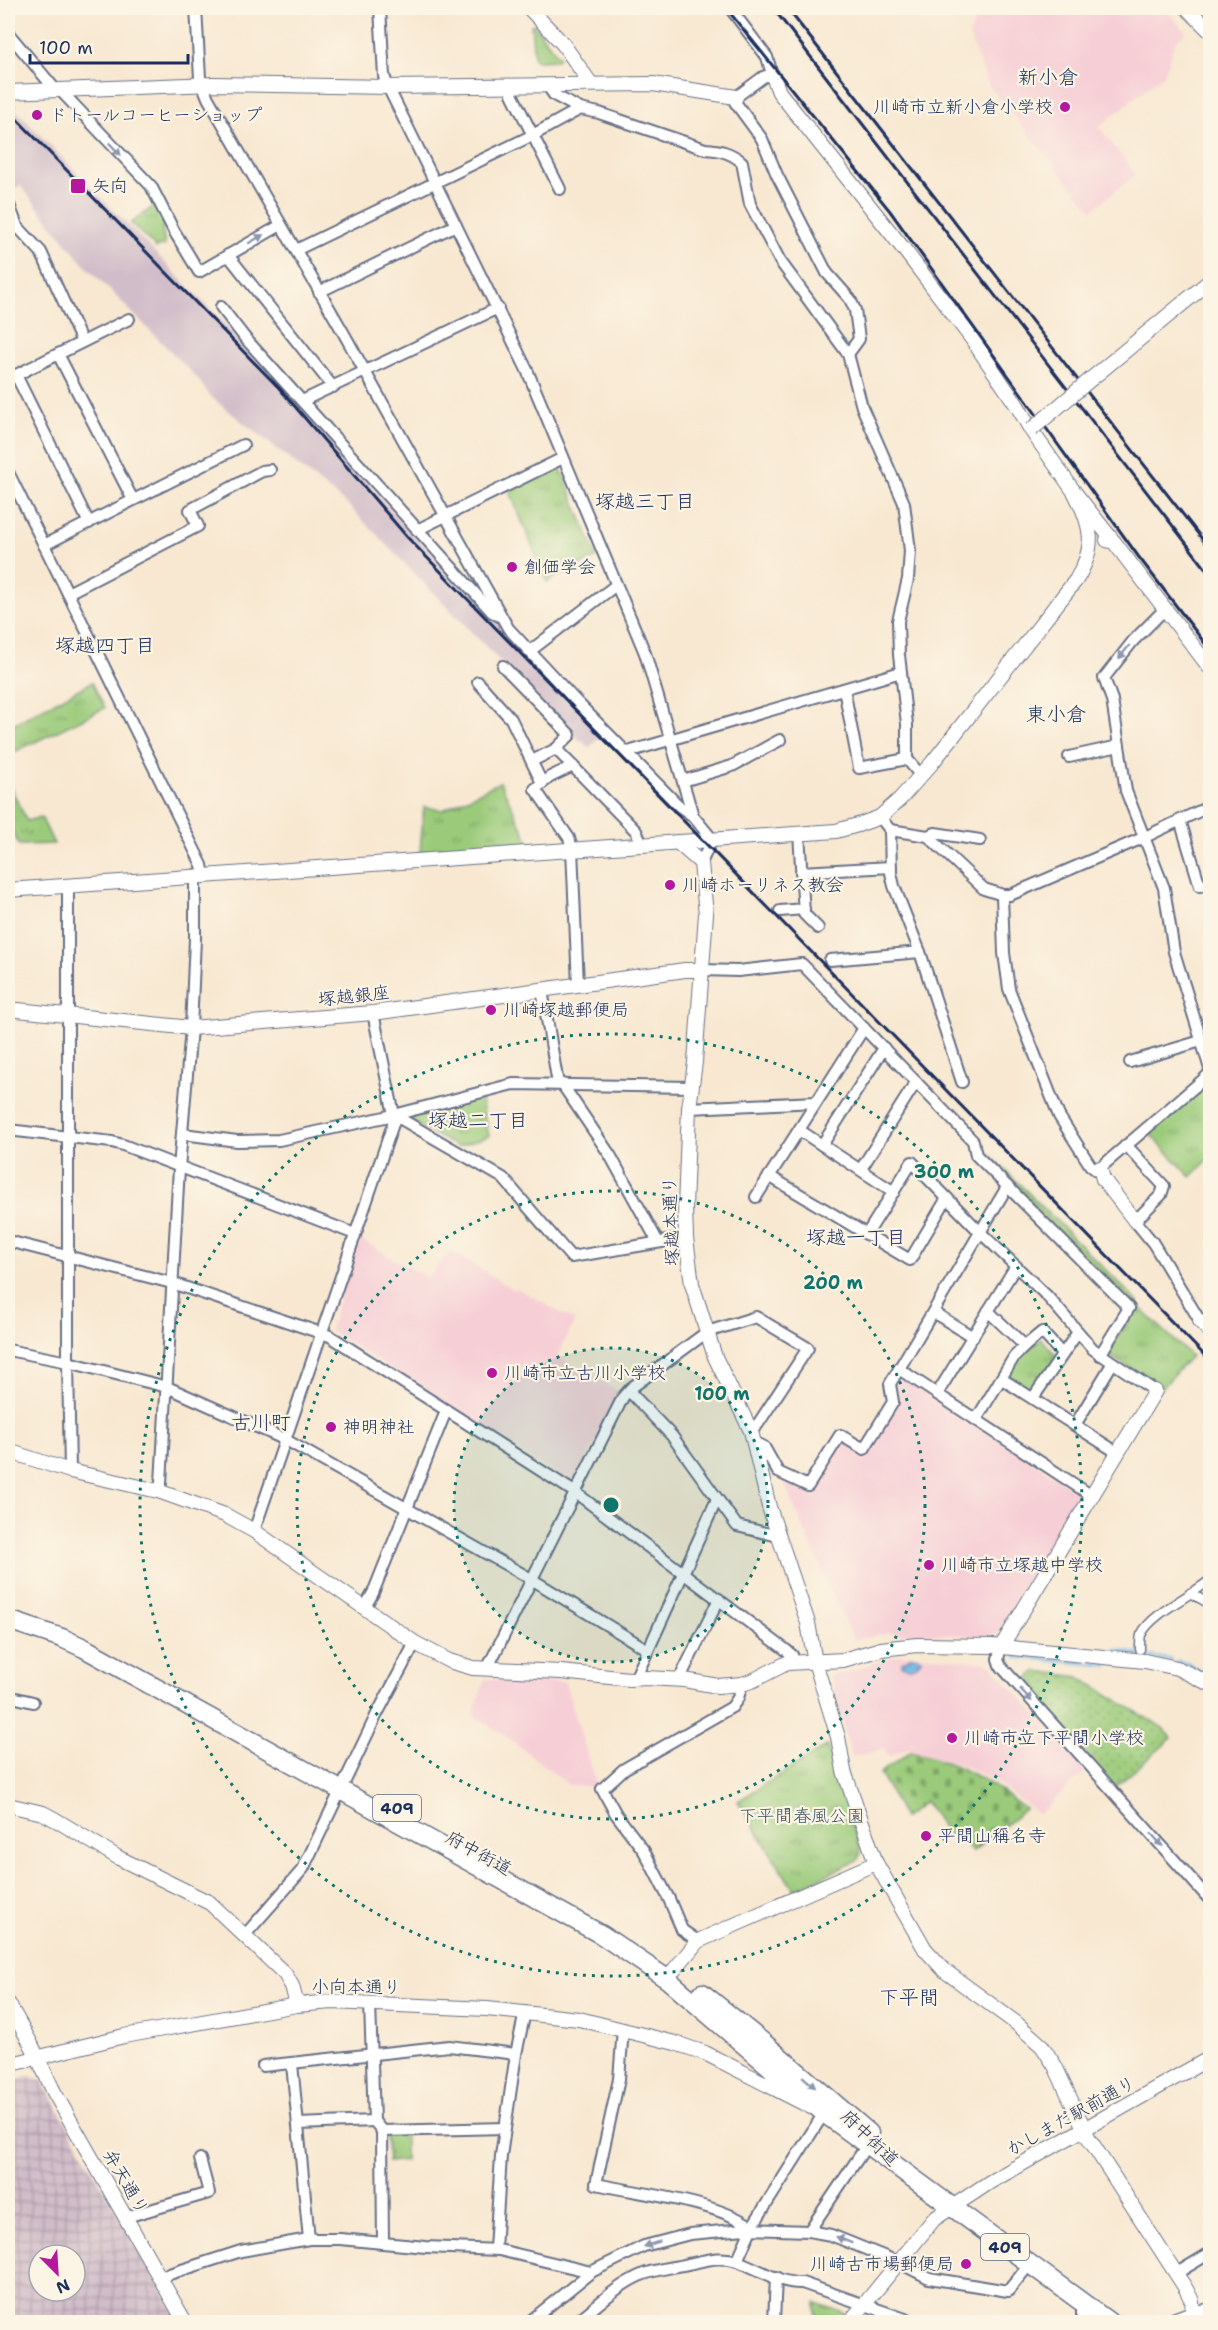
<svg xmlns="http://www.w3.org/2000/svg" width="1218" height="2330" font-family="'Shantell Sans','Klee One',sans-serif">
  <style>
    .built { fill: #f6cfd6 }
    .industrial { fill: url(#industrial-grid); fill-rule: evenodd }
    .railway { fill: #d1bdc9 }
    .grass { fill: url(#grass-dots); stroke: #5b7d6c; stroke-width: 1.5 }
    .cemetery { fill: url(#cemetery-stones); stroke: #5b7d6c; stroke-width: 1.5 }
    .park { fill: url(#park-tufts); stroke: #5b7d6c; stroke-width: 1.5 }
    .water { fill: url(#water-rules); stroke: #4776a4; stroke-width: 1.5 }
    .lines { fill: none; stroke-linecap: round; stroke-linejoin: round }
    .stream { stroke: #73bceb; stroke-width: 3 }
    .pedestrian-casing { stroke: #687086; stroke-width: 11 }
    .minor-casing { stroke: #687086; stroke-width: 14 }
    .tertiary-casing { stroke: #687086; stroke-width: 16 }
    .trunk-casing { stroke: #687086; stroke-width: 21 }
    .pedestrian { stroke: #fff; stroke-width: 8 }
    .minor { stroke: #fff; stroke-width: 10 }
    .tertiary { stroke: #fff; stroke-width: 14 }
    .trunk { stroke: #fff; stroke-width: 18 }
    .rail { stroke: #1b2f5e; stroke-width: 3 }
    .tertiary-bridge-casing { stroke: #687086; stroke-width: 16; stroke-linecap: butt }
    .tertiary-bridge { stroke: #fff; stroke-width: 14 }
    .oneway { fill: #8d97ae }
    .ring { fill: none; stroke: #0f766e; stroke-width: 3; stroke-dasharray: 3 6 }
    .poi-dot { fill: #b5179e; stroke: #fcf5e5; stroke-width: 2 }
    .labels { text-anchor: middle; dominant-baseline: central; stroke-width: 4.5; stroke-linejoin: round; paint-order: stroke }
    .shield { fill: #fcf5e5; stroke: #5e6a86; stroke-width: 1.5 }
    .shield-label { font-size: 16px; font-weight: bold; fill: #1b2f5e }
    .poi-label { font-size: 18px; fill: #1b2f5e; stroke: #fcf5e5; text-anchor: start }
    .street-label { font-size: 18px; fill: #1b2f5e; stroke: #fcf5e5 }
    .park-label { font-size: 18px; fill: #3b5665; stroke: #fcf5e5 }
    .neighbourhood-label { font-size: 20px; fill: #1b2f5e; stroke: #fcf5e5 }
    .centre { fill: #0f766e; stroke: #fcf5e5; stroke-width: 3 }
    .ring-label { font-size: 18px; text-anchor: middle; font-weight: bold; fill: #0f766e; stroke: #fcf5e5; stroke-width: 4.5; stroke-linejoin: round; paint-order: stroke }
  </style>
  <defs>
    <pattern id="industrial-grid" width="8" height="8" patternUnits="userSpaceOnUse" patternTransform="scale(1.5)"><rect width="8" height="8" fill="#d1bdc9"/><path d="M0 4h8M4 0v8" fill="none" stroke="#a99aa6"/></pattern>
    <pattern id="grass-dots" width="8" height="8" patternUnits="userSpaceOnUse" patternTransform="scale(1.5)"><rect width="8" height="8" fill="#9bcb7a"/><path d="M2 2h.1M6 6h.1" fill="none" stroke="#7ea567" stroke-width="1.8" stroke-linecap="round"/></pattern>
    <pattern id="cemetery-stones" width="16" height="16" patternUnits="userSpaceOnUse" patternTransform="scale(1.5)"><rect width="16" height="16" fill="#9bcb7a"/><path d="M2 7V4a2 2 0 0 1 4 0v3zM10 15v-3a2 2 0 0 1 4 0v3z" fill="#7ea567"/></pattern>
    <pattern id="park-tufts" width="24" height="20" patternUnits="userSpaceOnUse" patternTransform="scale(1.5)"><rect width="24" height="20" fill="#9bcb7a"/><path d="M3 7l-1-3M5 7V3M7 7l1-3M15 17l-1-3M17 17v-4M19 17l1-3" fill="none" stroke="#7ea567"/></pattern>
    <pattern id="water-rules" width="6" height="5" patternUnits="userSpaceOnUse" patternTransform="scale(1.5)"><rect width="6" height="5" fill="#73bceb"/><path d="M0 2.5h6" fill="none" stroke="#5e99c2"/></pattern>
  </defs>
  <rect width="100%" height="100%" fill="#fcf5e5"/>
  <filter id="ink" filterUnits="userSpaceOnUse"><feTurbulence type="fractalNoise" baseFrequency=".0167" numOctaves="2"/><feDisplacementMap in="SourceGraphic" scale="12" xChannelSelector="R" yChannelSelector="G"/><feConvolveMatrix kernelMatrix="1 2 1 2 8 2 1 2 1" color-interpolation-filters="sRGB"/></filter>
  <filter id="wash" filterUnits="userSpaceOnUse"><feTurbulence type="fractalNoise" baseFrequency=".008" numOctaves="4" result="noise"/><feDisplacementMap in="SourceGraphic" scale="24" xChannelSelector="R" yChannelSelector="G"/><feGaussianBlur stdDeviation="1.35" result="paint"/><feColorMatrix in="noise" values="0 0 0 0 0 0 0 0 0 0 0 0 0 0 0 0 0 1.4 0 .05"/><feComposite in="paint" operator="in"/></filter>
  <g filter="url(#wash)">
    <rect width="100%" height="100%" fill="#f8e8d1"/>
    <g class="built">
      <polygon points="986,8 1165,8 1186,32 1176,40 1164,74 1099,127 1136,174 1092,210 989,86 969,36 975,20"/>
      <polygon points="361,1240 427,1278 451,1251 514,1290 517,1288 575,1321 557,1356 620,1392 576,1481 571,1483 508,1445 330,1330 358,1242"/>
      <polygon points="901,1375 1080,1493 1081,1497 996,1635 993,1636 888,1633 853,1640 783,1481 790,1482 805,1489 841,1440 866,1454 899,1403 895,1387"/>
      <polygon points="911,1654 989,1663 1087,1770 1039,1814 993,1780 966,1767 907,1748 888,1757 884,1749 852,1757 830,1675 850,1672 894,1656"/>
      <polygon points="485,1679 565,1682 597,1787 569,1785 507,1737 473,1715"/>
    </g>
    <path class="industrial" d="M29 2076 42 2081 180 2322H8V2081ZM39 2255H75V2291H39Z"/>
    <polygon class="railway" points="8,102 290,391 383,501 604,733 589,748 560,723 349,506 211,397 198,379 81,261 20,185 10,192 8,189"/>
    <polygon class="grass" points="1037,1671 1079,1677 1163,1728 1172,1738 1115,1787 1023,1684"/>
    <path class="cemetery" d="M910 1752C918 1753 926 1756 933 1758 969 1769 996 1786 1025 1809L972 1852 958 1835 950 1838 925 1801 904 1818 880 1773Z"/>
    <g class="park">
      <polygon points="533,24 559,57 557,60 538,61 534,59 531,25"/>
      <polygon points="157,204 167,228 163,226 162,228 165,245 156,248 131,223"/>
      <polygon points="554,466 561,469 597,557 547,582 509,490"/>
      <polygon points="92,682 105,708 8,755 8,727"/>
      <polygon points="8,782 27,821 41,817 54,844 19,845 8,822"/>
      <polygon points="500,782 530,844 420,852 424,807 443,810"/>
      <polygon points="1210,1081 1210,1158 1191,1177 1149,1133"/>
      <polygon points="480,1096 489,1136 457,1147 401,1116"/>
      <polygon points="978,1143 1138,1302 1134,1306 984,1157"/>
      <polygon points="1138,1306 1191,1356 1162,1388 1108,1355 1108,1351"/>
      <polygon points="1041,1339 1057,1356 1033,1393 1009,1377 1018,1358"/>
      <polygon points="827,1746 861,1853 857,1861 794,1890 738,1801"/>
      <polygon points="405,2134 405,2160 388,2162 386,2135"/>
      <polygon points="816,2303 845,2313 838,2322 816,2322"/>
    </g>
    <path class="water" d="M912 1656 921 1658C918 1667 910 1669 902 1665V1662Z"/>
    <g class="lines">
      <g class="stream">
        <polyline points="1204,1383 1210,1390"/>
        <polyline points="1115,1650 1171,1660"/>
        <polyline points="1017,1657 1107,1665"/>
        <polyline points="1177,1661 1188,1664 1210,1677"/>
      </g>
    </g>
  </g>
  <g filter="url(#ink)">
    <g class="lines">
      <g class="pedestrian-casing">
        <g id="pedestrian">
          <polyline points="8,108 12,106"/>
          <polyline points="1190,1593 1210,1604"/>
          <path d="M1140 1649C1140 1646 1140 1639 1141 1635 1150 1614 1194 1594 1210 1580"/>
        </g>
      </g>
      <g class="minor-casing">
        <g id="minor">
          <polyline points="196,8 200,78 208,98 343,332 508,628 572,697 679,806 693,816"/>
          <polyline points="380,8 384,76 388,87 527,370 645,653 693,816 712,839 701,863"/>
          <polyline points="730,8 767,57 772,74 763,77 736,97 735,102 762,139 777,175 827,273 850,299 855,310 859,339 848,354"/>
          <polyline points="8,33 54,88 60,90 151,186 174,231 199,272 281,225"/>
          <path d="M547 85 554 95 580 109 599 113 705 149C720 150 730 152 742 162L750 204 780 261 848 354 862 407 904 503 910 551 908 579 898 621 899 655 907 724V759L921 776"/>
          <polyline points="511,86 512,94 560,189"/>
          <polyline points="8,202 17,226 41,252 82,342"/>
          <polyline points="296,250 533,135 580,109"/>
          <polyline points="228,255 333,387"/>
          <polyline points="319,292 456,225"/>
          <polyline points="221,307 245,338 492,612 499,616"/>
          <polyline points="58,354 133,500"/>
          <polyline points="16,375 89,523"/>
          <polyline points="8,379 129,319"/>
          <polyline points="302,401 498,308"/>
          <polyline points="8,472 202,865 204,875"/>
          <polyline points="417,530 563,458"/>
          <polyline points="44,545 243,445"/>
          <polyline points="68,593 198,526 190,510 262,471 270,470"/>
          <polyline points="530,651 616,585"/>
          <polyline points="503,666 570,735 556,749 636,831 642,844"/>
          <polyline points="478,682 511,719 542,783"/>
          <polyline points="844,689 859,768 907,759"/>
          <polyline points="628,752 901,672"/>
          <polyline points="1069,757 1119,746"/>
          <polyline points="532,761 556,749"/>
          <polyline points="573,766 550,777 535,789 569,838 572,849 578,985"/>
          <polyline points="683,781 732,766 780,740"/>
          <polyline points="880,817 890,830 891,873 894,886 920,952 962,1082"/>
          <polyline points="1180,820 1200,886 1210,884"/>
          <polyline points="890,830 928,836 984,889 1003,895 1010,895 1145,837 1210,806"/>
          <polyline points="799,833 804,914 818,928"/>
          <polyline points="928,836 935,833 980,840"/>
          <polyline points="801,872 891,867"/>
          <polyline points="68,886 68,1362 70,1471"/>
          <polyline points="1002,895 1004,953 1009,989 1059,1116 1090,1165 1100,1173"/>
          <polyline points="780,911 804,909"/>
          <polyline points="830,960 920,952"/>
          <polyline points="702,970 738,971 802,964 973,1141 976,1155 1129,1308 1100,1355"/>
          <polyline points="542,990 558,1084"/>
          <polyline points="1130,1062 1201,1041"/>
          <polyline points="562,1084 610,1155 658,1242"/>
          <polyline points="689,1108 816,1102"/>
          <polyline points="394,1115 513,1084 692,1087"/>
          <polyline points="8,1130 112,1142 123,1145 355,1234"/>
          <polyline points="799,1130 894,1192"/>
          <polyline points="183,1134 237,1141 279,1140 394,1115 503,1178 571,1257 686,1238"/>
          <polyline points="822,1145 884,1048"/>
          <polyline points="1126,1145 1164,1186 1161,1195 1135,1221 1153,1243 1200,1321"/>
          <polyline points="1100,1168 1205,1078 1209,1074 1210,1069 1174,952 1164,888 1126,791 1112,700 1104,678 1133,641 1164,610"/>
          <polyline points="861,1169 916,1082"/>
          <polyline points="769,1176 910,1260 947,1198"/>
          <polyline points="756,1197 864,1028"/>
          <polyline points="867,1234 912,1162 979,1231 1047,1296 1093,1349 1155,1391"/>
          <polyline points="8,1241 172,1283 330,1336 576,1493 786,1650 792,1655 794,1662"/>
          <polyline points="933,1312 973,1337"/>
          <polyline points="1025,1346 1042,1332 1062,1354"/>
          <polyline points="8,1350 68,1362 167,1387 286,1440 533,1580 648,1650"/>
          <polyline points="899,1369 1092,1496"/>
          <polyline points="1002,1379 1118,1453"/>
          <polyline points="629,1391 672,1436 737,1526 774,1535 779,1533"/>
          <polyline points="937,1394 1016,1266"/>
          <polyline points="1033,1398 1078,1332"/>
          <polyline points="976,1420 1014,1357 1025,1346 988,1311"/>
          <polyline points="1075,1425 1112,1364"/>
          <polyline points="754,1442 764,1447 778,1472 808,1486 840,1435 864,1449 893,1402 890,1384 1007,1187"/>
          <polyline points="158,1491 161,1483 179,1168 191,1028 195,939 195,875"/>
          <polyline points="254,1531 393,1124 394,1115 373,1013"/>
          <polyline points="365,1607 373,1593 446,1411"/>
          <polyline points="1001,1647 998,1659 1000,1665 1210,1900"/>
          <polyline points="487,1669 623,1397 631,1388 707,1332 756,1317 808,1348 758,1424 751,1431"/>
          <polyline points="635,1679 717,1499"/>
          <polyline points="679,1680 719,1599"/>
          <polyline points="8,1696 33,1702"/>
          <polyline points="245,1935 303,1869 377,1714 415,1643"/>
          <polyline points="698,1941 682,1930 669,1899 644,1851 616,1814 602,1789 624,1769 732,1707 738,1698 742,1684"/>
          <polyline points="370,2004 374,2121 382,2131 383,2243"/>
          <path d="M623 2029 619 2079 596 2184C641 2194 715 2201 752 2227"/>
          <polyline points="292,2064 309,2239"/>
          <polyline points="263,2066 449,2046 516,2054"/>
          <polyline points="298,2124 374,2121"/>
          <polyline points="382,2131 505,2128"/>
          <polyline points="126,2217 209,2193 200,2159"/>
          <polyline points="809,2231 867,2145"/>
          <polyline points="495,2249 501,2156 516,2054 525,2012"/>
          <polyline points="737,2261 752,2227 824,2113"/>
          <polyline points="1177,2273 1210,2253"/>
          <polyline points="160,2277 241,2251 309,2239 340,2239 426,2247 499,2250 591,2272"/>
          <polyline points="529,2322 591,2272 644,2246 690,2234 745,2229 809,2231 831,2235 898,2262 929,2278 1008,2291 1029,2265"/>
          <path d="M576 2322C596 2307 615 2287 639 2276 654 2269 671 2268 688 2264 704 2261 720 2255 737 2261 758 2268 779 2284 802 2283L914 2322"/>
          <polyline points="774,2322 776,2277"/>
          <polyline points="1082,2322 1082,2303"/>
        </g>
      </g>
      <g class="tertiary-casing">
        <g id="tertiary">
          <polyline points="529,8 563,44 591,84"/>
          <polyline points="1187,8 1210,31"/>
          <polyline points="772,74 779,92 906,252 972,339 1018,407 1031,430 1075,493 1114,542"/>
          <polyline points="8,92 213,84 388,87 653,84 736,97"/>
          <polyline points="1091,379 1210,281"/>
          <polyline points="1107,540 1114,542 1210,668"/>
          <polyline points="677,842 701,863 706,914 695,1062 689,1108 685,1207 686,1238 692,1284 715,1357 751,1431 769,1507 808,1623 815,1662 838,1737 844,1771 876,1863 925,1949 945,1971 1016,2023 1042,2046 1055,2066 1088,2137 1186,2289 1192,2301 1193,2315"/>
          <path d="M8 890 836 831 858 825 880 817 900 799 932 763 1076 580C1097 546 1092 526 1075 493"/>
          <polyline points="8,1009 191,1028 373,1013 685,970 702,970"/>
          <polyline points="1100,1168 1103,1179 1135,1221"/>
          <polyline points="1200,1321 1210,1332"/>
          <polyline points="8,1451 70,1471 158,1491 225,1515 254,1531 415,1643 449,1661 473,1668 561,1672 629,1679 647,1678 684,1680 718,1686 742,1684 754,1680 787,1663 843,1660 881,1649 917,1645 992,1646 1145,1661 1177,1668 1210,1684"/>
          <polyline points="1001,1647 1155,1391"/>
          <polyline points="8,1805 43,1813 56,1820 119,1858 210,1903 285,1974 292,1986 297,2005"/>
          <polyline points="674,1970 698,1941 876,1863"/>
          <polyline points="8,2003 31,2044 54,2092 185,2322"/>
          <polyline points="8,2065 124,2036 297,2005 332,2002 487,2009 579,2019 675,2043 705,2053 811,2107"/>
          <polyline points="850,2322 934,2219 990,2182 1210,2058"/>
        </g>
      </g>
      <g class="trunk-casing">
        <g id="trunk">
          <polyline points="8,1620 62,1638 84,1648 602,1935 667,1979 824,2113 1109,2322"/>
          <polyline points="702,1993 765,2044 869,2133"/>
          <polyline points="1174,2322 1193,2315 1210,2313"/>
        </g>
      </g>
      <use href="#pedestrian" class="pedestrian"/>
      <use href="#minor" class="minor"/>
      <use href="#tertiary" class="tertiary"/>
      <use href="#trunk" class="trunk"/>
      <g class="rail">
        <polyline points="726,8 890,211 1138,556 1210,650"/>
        <polyline points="773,8 1210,574"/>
        <polyline points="787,8 1210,549"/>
        <polyline points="8,110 279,388 408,538 1210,1361"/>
      </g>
      <g class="tertiary-bridge-casing">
        <polyline id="tertiary-bridge" points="1031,430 1091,379"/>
      </g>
      <use href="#tertiary-bridge" class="tertiary-bridge"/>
    </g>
    <defs><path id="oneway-solid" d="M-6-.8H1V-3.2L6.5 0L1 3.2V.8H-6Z" transform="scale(1.5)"/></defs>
    <g class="oneway">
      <use href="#oneway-solid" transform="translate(115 149) rotate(46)"/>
      <use href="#oneway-solid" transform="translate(256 239) rotate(-30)"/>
      <use href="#oneway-solid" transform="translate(1124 652) rotate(128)"/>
      <use href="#oneway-solid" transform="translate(1026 1695) rotate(48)"/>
      <use href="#oneway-solid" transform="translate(1157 1840) rotate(48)"/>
      <use href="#oneway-solid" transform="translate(809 2082) rotate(41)"/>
      <use href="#oneway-solid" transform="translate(844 2240) rotate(-158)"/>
      <use href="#oneway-solid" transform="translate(652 2244) rotate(162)"/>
    </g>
  </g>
  <circle cx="611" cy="1505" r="157" fill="#0f766e" fill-opacity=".12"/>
  <g class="ring">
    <circle cx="611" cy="1505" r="157"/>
    <circle cx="611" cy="1505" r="314"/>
    <circle cx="611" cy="1505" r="471"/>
  </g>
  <g class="poi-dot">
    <circle cx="1065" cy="107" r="6"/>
    <circle cx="37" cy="115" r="6"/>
    <rect x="70" y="178" width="16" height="16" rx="3"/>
    <circle cx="512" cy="567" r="6"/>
    <circle cx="670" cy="885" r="6"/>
    <circle cx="491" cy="1010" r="6"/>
    <circle cx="492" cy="1373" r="6"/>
    <circle cx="331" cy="1427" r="6"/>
    <circle cx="929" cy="1565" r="6"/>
    <circle cx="952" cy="1738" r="6"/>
    <circle cx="926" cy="1836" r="6"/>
    <circle cx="966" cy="2264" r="6"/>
  </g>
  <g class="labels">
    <g class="shield">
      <rect x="373" y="1795" width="48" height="26" rx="4.5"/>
      <rect x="981" y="2234" width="48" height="26" rx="4.5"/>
    </g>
    <g class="shield-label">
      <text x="397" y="1808">409</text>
      <text x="1005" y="2247">409</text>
    </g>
    <g class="poi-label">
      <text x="1053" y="107" text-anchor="end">川崎市立新小倉小学校</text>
      <text x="49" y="115">ドトールコーヒーショップ</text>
      <text x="92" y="186">矢向</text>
      <text x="524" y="567">創価学会</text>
      <text x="682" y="885">川崎ホーリネス教会</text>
      <text x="503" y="1010">川崎塚越郵便局</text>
      <text x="504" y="1373">川崎市立古川小学校</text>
      <text x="343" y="1427">神明神社</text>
      <text x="941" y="1565">川崎市立塚越中学校</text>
      <text x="964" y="1738">川崎市立下平間小学校</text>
      <text x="938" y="1836">平間山稱名寺</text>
      <text x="954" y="2264" text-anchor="end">川崎古市場郵便局</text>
    </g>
    <g class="street-label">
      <text transform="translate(354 996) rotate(-6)">塚越銀座</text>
      <text transform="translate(671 1221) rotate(-92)">塚越本通り</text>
      <text transform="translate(479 1853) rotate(29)">府中街道</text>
      <text x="356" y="1987">小向本通り</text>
      <text transform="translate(1071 2116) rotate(-29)">かしまだ駅前通り</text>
      <text transform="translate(870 2138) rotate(44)">府中街道</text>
      <text transform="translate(126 2182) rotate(60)">弁天通り</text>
    </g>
    <g class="park-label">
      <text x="802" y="1816">下平間春風公園</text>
    </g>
    <g class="neighbourhood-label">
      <text x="1048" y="77">新小倉</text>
      <text x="645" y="501">塚越三丁目</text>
      <text x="105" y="645">塚越四丁目</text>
      <text x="1056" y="714">東小倉</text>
      <text x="478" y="1120">塚越二丁目</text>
      <text x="856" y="1237">塚越一丁目</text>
      <text x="261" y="1422">古川町</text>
      <text x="909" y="1997">下平間</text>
    </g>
  </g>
  <circle cx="611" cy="1505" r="9" class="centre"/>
  <g class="ring-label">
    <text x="944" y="1178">300 m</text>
    <text x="833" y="1289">200 m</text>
    <text x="722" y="1400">100 m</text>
  </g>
  <rect width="1218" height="2330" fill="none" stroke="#fcf5e5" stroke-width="30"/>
  <g transform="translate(57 2273) rotate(156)"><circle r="28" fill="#fcf5e5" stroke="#a2a6af" stroke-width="1.5"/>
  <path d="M0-4.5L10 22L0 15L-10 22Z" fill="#b5179e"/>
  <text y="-9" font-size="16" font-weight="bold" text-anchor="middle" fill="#1b2f5e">N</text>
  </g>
  <path d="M30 54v9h158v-9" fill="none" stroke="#1b2f5e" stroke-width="3"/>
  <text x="39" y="54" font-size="18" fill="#1b2f5e" stroke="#fcf5e5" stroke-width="4.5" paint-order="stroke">100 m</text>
</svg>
